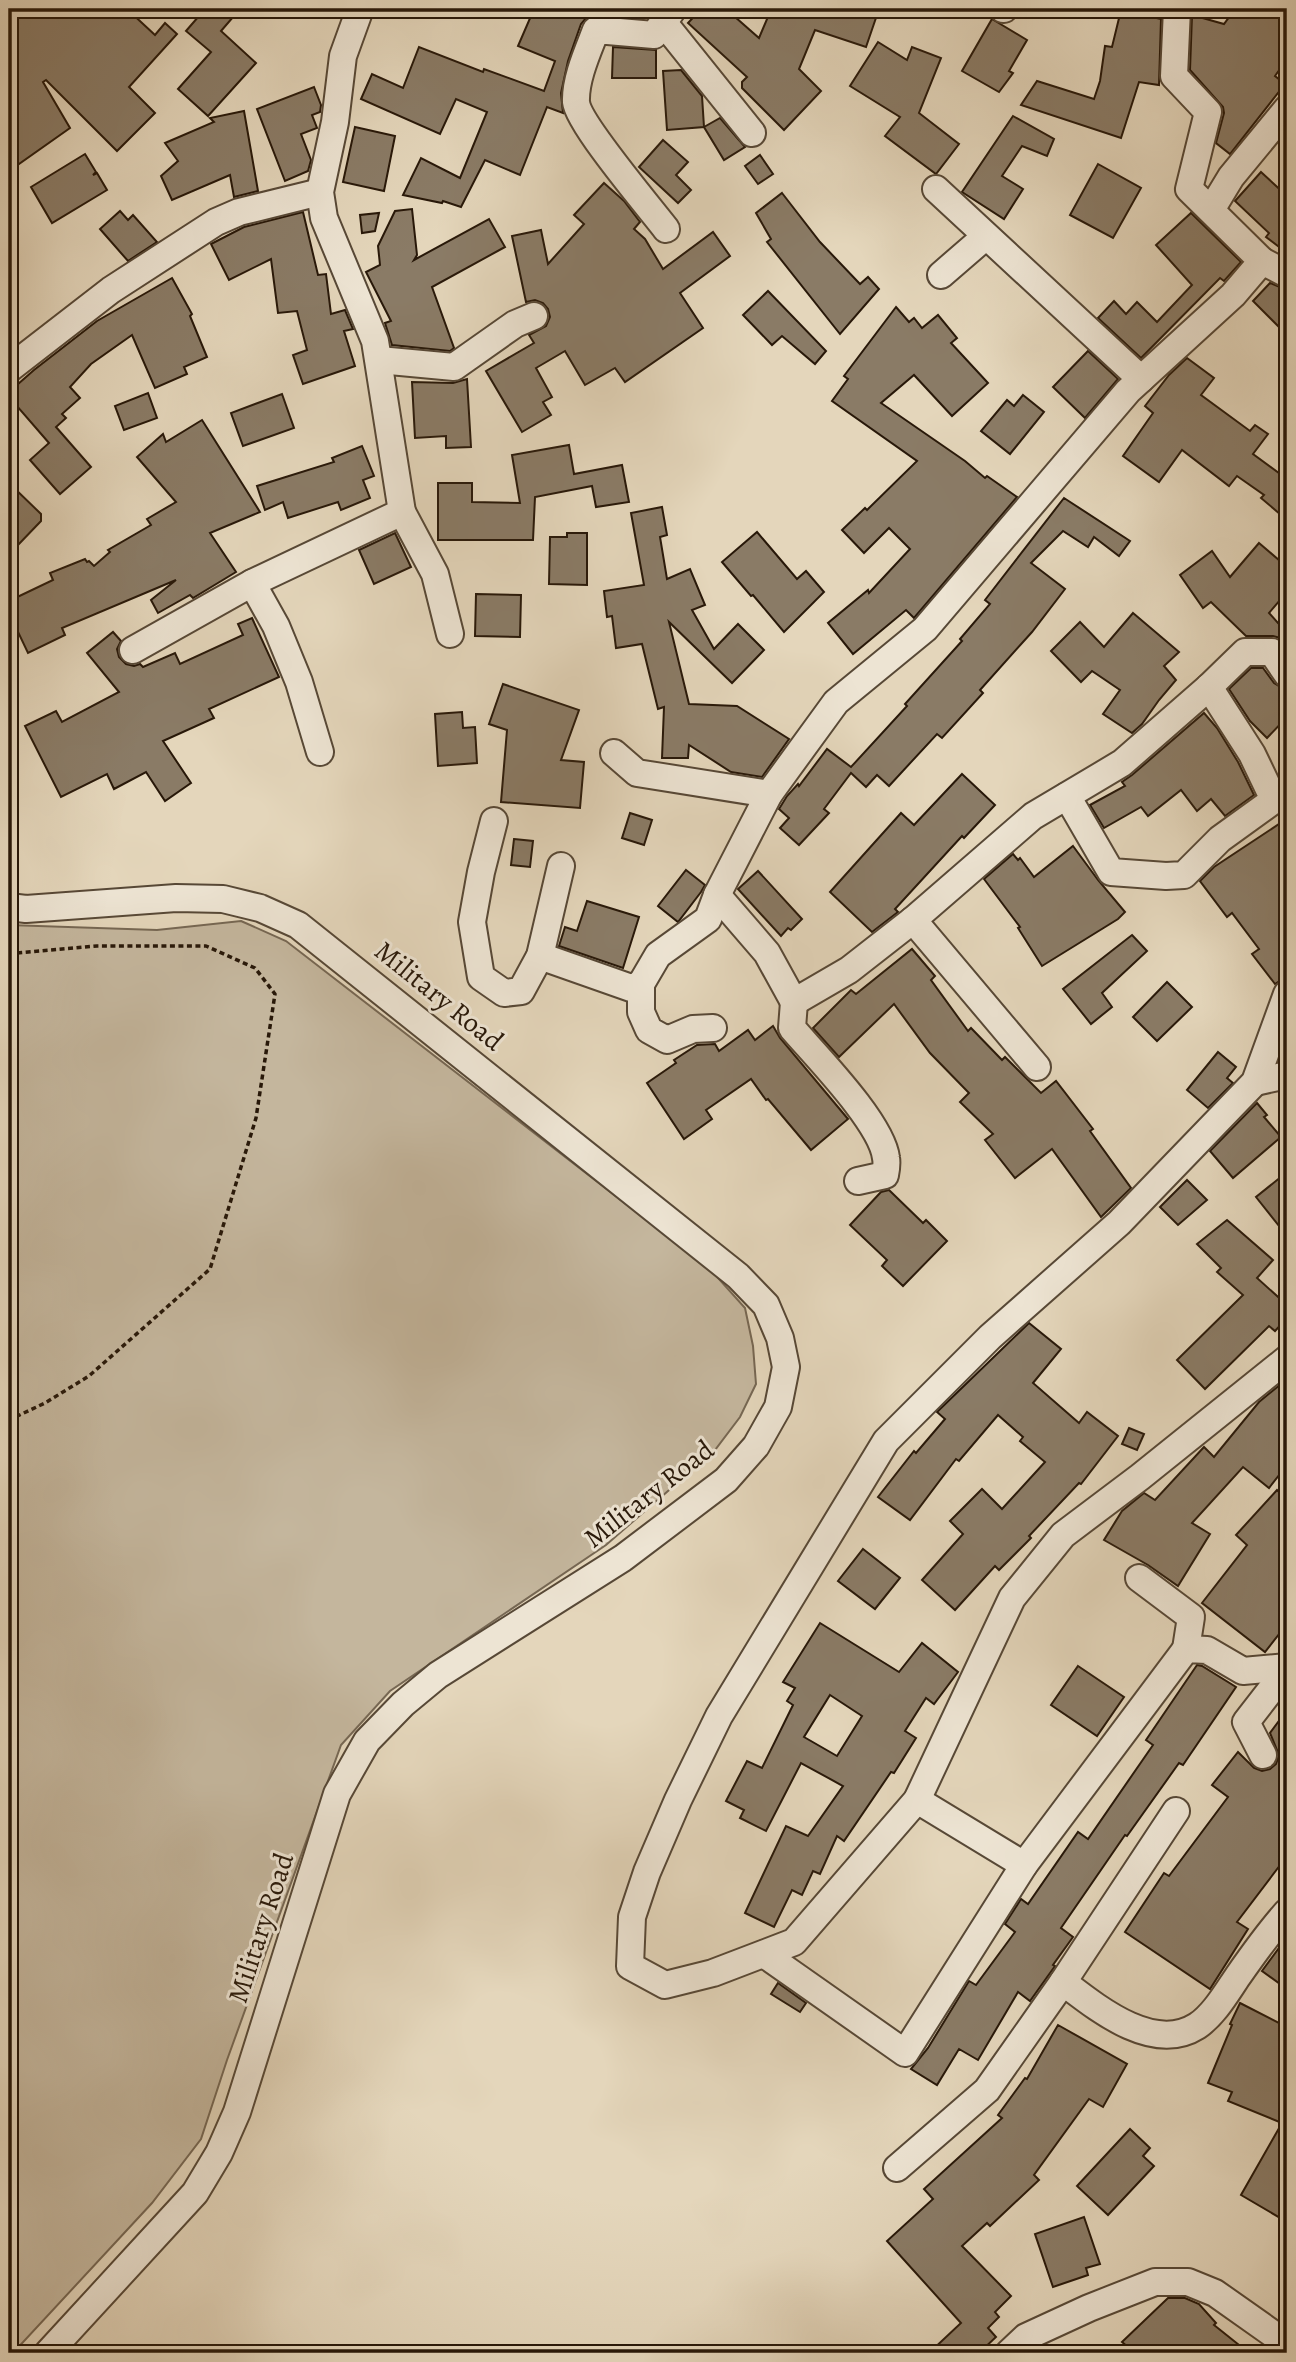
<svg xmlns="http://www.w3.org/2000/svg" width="1296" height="2362" font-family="Alegreya,serif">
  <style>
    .green { fill: #c4b69d; stroke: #766753; stroke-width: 2 }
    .building { fill: #8a7b66; stroke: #281809; stroke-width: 2; fill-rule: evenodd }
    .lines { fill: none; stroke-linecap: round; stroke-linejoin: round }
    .minor-casing { stroke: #574836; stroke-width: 30 }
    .path { stroke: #281809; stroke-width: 3.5; stroke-dasharray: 5 3.5; stroke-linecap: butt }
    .minor { stroke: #ede4d3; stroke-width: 26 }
    .labels { text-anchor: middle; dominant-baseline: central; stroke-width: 6; stroke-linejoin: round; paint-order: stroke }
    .street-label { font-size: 28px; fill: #281809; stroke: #ede4d3 }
  </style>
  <rect width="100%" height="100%" fill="#e4d6bb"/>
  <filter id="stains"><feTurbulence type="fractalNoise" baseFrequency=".00286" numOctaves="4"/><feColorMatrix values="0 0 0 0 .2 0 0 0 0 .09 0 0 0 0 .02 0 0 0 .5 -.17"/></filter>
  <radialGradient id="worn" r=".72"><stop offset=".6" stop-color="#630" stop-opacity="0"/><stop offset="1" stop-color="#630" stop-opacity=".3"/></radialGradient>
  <polygon class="green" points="241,921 286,941 710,1269 745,1308 753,1346 756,1384 740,1417 715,1450 606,1545 390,1691 341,1745 227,2060 201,2139 152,2203 13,2353 9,2353 9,925 157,930"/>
  <g class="building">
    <polygon points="18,9 127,9 155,35 165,23 177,34 129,87 155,113 117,151 46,80 43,82 70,128 9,171 9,17"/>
    <polygon points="205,9 240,9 221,31 256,63 208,116 178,89 211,52 186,31"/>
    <polygon points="534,9 597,9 595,15 587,17 581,24 568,61 561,93 563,113 547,107 520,175 485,160 461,207 443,201 442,203 403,195 421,158 460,178 487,112 456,99 440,134 361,99 372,74 403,88 419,47 483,72 484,69 544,91 555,61 518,46"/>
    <polygon points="701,9 726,9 759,38 770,12 780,16 783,9 879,9 866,47 815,30 799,69 821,91 784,130 742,88 742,82 747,77 688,23"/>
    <polygon points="1235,9 1287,9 1287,59 1275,76 1285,84 1230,154 1216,143 1224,113 1223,107 1190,70 1192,15 1224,24"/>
    <polygon points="1121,10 1161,19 1159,85 1139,82 1121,138 1021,105 1037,81 1094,99 1100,81 1105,46 1112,47"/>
    <polygon points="992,19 1027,40 1009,71 1013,73 999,92 962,71"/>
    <polygon points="878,42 907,60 912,47 941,58 919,113 959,144 936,174 885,136 900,117 850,86"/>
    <polygon points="613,47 656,50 656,78 612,78"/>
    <polygon points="681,70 702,96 704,127 667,130 663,71"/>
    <polygon points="314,87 321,105 320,112 312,115 317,128 301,134 311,160 308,171 285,181 257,109"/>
    <polygon points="244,111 258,191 234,197 230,175 172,200 161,176 178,161 165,143 214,122 210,118"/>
    <polygon points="1013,116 1054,139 1047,156 1022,146 1002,176 1023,189 1004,219 962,192"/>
    <polygon points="720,118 745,147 724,160 704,127"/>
    <polygon points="355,127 395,136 384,191 343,182"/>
    <polygon points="663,140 688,162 676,175 691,190 678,203 639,167"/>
    <polygon points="85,154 96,172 93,175 97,173 107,190 52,223 31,187"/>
    <polygon points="760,155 773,174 758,184 745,166"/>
    <polygon points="1098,164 1141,188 1113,238 1070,215"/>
    <polygon points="1261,172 1287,196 1287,253 1266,237 1269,233 1235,201"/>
    <polygon points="604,183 624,201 640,222 634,229 645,239 663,269 713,232 730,256 680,293 703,328 625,382 615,368 585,385 565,351 536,368 552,397 543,402 551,415 522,432 486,371 534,343 529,335 546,326 550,317 548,309 543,303 535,300 526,302 512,236 541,230 548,264 584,224 574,215"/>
    <polygon points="782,193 820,242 860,284 868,277 879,289 840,334 767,242 771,239 756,213"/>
    <polygon points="412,209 417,255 414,260 489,219 505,247 432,287 454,348 450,351 392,345 385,323 391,321 366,272 380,265 378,246 395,211"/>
    <polygon points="120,211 128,220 133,215 157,242 128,261 100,229"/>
    <polygon points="303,212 318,275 326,274 331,314 345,310 353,329 344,331 355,366 303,384 293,355 307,350 297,311 278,313 271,259 229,280 211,244 244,227"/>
    <polygon points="379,213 375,231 362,233 360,215"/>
    <polygon points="1191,213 1241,262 1224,281 1220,278 1141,358 1098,318 1114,301 1126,314 1137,302 1157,322 1192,285 1156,245"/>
    <polygon points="172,278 192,314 190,316 207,357 184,367 187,374 155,388 132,335 91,364 70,387 80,398 62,414 66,418 56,427 91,467 60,494 30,460 49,443 9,397 9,392 34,370 97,321"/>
    <polygon points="1270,283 1287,290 1287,335 1253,301"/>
    <polygon points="768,291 826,351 815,364 782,336 772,345 743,315"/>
    <polygon points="896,307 909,322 914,318 922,328 938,315 957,338 951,343 988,383 952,416 914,375 881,403 965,461 985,478 987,476 1017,497 914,618 906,610 853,654 828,623 868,590 869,593 910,549 889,528 864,553 842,530 865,508 867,510 917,461 832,401 848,379 844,376"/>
    <polygon points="1088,351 1118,379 1085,418 1053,387"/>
    <polygon points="1187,358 1214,378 1201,395 1250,431 1255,425 1268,434 1253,454 1287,479 1287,520 1261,498 1264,495 1237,476 1229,486 1182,450 1159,482 1123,456 1153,413 1145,406 1169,375"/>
    <polygon points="467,379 471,447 446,448 446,436 415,438 412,382 453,383"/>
    <polygon points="148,393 157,418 124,430 115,406"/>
    <polygon points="282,394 294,428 243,446 231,413"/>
    <polygon points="1023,395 1044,412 1010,454 981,431 1007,400 1014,406"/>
    <polygon points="202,420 260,512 210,533 236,572 193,598 190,595 158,613 151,600 176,580 62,628 65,635 28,653 9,613 9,601 53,580 50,573 85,559 87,562 89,561 94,566 110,552 108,550 151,525 147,519 176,502 137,457 163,434 166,442"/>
    <polygon points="569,445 574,474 622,465 629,502 596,507 592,486 535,497 533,540 438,540 438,483 472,483 472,502 520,503 512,455"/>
    <polygon points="362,446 374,476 363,480 370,498 341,510 338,502 288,518 283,502 265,510 257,486 334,462 332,458"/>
    <polygon points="9,483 41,514 41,521 17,546 9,538"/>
    <polygon points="1064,498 1130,541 1119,556 1094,537 1088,547 1063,531 1031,563 1065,589 1032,632 980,690 983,693 942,738 937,734 889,786 877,775 866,787 851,773 824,809 829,813 799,845 780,828 789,818 779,809 787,796 798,784 799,786 827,749 851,767 907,706 905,704 962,641 960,639 990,604 985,600"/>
    <polygon points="662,507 667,535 660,537 667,579 690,569 705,605 692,610 714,649 738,624 764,650 732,683 669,622 689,704 737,706 789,739 762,777 731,772 689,745 688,758 662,758 664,707 658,709 642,644 616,648 612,616 607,617 604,591 644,585 631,513"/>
    <polygon points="757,532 797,579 806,571 824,592 784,632 753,595 751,596 722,562"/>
    <polygon points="395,533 411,567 374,584 359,550"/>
    <polygon points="567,533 587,533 587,585 549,584 550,537 567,537"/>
    <polygon points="1259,543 1287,567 1287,592 1269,613 1287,633 1286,645 1280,638 1273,636 1246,636 1211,602 1203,608 1180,575 1212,551 1230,577"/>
    <polygon points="476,594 521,595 520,637 475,636"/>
    <polygon points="1133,613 1179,652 1164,666 1176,680 1159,700 1142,724 1132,733 1103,714 1120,690 1092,671 1081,682 1051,651 1080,622 1104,647"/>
    <polygon points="252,618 279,677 209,709 214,718 163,741 191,783 165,801 146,772 114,789 107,774 61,797 25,726 56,711 62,722 119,692 87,653 113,632 121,641 117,649 119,657 126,664 134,666 140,664 143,667 175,653 180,664 243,635 238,624"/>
    <polygon points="1251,668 1263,668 1274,683 1287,691 1287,717 1267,738 1250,721 1229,689"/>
    <polygon points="503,684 579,710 561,760 584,762 580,808 501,802 507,730 489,724"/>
    <polygon points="462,712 463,728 475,727 477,763 438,766 435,714"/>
    <polygon points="1204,713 1217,728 1238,762 1254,795 1225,816 1211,799 1197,811 1181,790 1148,816 1141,807 1104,828 1090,805 1125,786 1122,782 1132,775"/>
    <polygon points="962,774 995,805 964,838 962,836 895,909 898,912 872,932 830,892 901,813 914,825"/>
    <polygon points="630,813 652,820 644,845 622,838"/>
    <polygon points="1282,822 1287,831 1287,976 1275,984 1252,954 1259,949 1232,913 1227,917 1200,881 1214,867"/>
    <polygon points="514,839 533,841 530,867 511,865"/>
    <polygon points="1073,846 1098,880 1125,912 1118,919 1042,966 1018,928 1020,927 984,879 1013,854 1018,860 1020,858 1034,877"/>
    <polygon points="686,870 705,885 701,892 678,922 658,906"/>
    <polygon points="758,871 802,919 791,930 788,928 781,936 738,889"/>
    <polygon points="587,901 639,917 623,968 559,946 565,927 577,931"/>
    <polygon points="1132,935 1147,951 1102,993 1112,1007 1091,1024 1063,989"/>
    <polygon points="912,949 935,976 931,980 968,1031 971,1028 1002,1060 1005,1057 1041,1093 1056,1081 1093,1129 1090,1131 1131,1188 1101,1217 1052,1149 1015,1178 985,1140 993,1134 960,1102 969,1093 930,1053 894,1004 839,1057 813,1028 851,990 856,994"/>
    <polygon points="1167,982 1192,1007 1157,1041 1133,1017"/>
    <polygon points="773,1026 780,1038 848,1119 811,1150 768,1099 766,1100 751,1079 706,1110 712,1119 684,1139 647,1083 676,1063 674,1060 697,1045 715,1044 719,1051 748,1030 755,1040"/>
    <polygon points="1218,1052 1236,1067 1227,1078 1233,1083 1208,1108 1187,1090"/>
    <polygon points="1257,1103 1267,1115 1264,1117 1281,1137 1233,1178 1210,1151"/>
    <polygon points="1287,1172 1287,1236 1256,1197"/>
    <polygon points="1187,1180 1207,1200 1178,1225 1160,1207"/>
    <polygon points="889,1190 923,1223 926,1220 947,1241 903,1286 882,1266 887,1260 850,1225 881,1192"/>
    <polygon points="1227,1220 1273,1260 1257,1278 1287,1305 1287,1318 1275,1331 1269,1326 1205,1389 1177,1360 1243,1295 1217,1272 1221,1268 1197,1244"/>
    <polygon points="1029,1323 1061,1349 1033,1383 1079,1423 1087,1412 1118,1436 1081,1484 1079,1483 1029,1536 1031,1538 999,1570 995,1566 955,1610 922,1580 963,1534 950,1521 982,1489 1002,1509 1045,1462 1020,1441 1023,1437 998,1415 959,1461 956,1459 910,1520 878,1497 914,1451 916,1453 945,1419 937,1412"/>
    <polygon points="1287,1379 1287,1465 1269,1488 1243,1467 1192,1523 1210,1534 1178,1586 1148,1565 1104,1540 1122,1511 1144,1493 1155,1500 1204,1447 1214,1457 1259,1402"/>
    <polygon points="1129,1428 1144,1434 1137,1450 1122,1444"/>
    <polygon points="1277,1490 1287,1500 1287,1624 1265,1652 1202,1603 1247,1545 1236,1535"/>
    <polygon points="863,1549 900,1578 875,1609 838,1581"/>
    <path d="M820 1623 899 1672 922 1643 958 1672 934 1704 926 1698 905 1731 916 1738 894 1773 891 1772 844 1841 837 1836 820 1874 813 1871 802 1895 792 1890 774 1927 745 1913 786 1826 808 1836 843 1786 801 1763 766 1831 740 1818 744 1810 726 1801 747 1761 762 1768 793 1705 787 1701 795 1688 783 1682ZM830 1695 862 1716 837 1756 804 1737Z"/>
    <polygon points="1197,1665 1202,1666 1236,1687 1183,1765 1179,1763 1127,1836 1125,1835 1061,1928 1073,1937 1053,1965 1055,1966 1030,2001 1018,1992 978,2060 959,2049 937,2085 911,2069 928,2048 969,1981 976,1985 1015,1932 1005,1924 1021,1899 1028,1904 1078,1832 1088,1839 1153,1745 1146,1740"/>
    <polygon points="1078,1666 1124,1697 1097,1736 1051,1705"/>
    <polygon points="1287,1710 1287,1856 1237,1922 1248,1929 1210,1989 1125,1932 1164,1873 1169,1876 1228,1797 1212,1785 1238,1752 1254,1768 1262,1771 1270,1769 1276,1764 1279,1755 1270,1733"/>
    <polygon points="1287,1937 1287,1989 1262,1971"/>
    <polygon points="778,1983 806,2003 800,2012 771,1994"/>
    <polygon points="1240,2003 1287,2027 1287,2222 1241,2195 1282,2123 1228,2101 1232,2092 1208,2083 1232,2025 1230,2024"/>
    <polygon points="1058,2025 1127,2064 1103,2107 1089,2099 1034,2175 1039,2180 990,2226 987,2223 962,2246 1011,2296 995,2312 999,2317 988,2328 996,2337 979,2353 929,2353 961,2323 887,2241 933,2199 924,2189 1002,2118 998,2115 1025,2078 1027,2079"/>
    <polygon points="1130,2129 1150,2148 1143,2156 1154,2166 1108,2215 1077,2186"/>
    <polygon points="1084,2217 1100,2264 1086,2268 1088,2275 1053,2287 1035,2234"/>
    <polygon points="1168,2298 1185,2298 1199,2304 1216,2323 1214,2325 1249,2353 1135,2353 1122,2342"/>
  </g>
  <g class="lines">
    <g class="minor-casing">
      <g id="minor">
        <polyline points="1003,9 1004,9"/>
        <polyline points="663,22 752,133"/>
        <polyline points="936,189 1141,379"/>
        <polyline points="1211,210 1231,177 1287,109"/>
        <path d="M666 229C649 207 578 123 576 102 575 79 588 51 596 30L654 35 673 9"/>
        <polyline points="1262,261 1287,274"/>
        <polyline points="941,275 986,236"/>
        <polyline points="379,360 454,367 515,324 534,316"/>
        <polyline points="9,369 111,290 216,222 239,212 320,192"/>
        <polyline points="402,512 435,574 450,634"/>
        <polyline points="252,583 276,626 299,682 320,752"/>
        <polyline points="133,650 252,583 402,512 375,341 324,218 320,192 335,122 343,56 360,9"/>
        <polyline points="614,753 637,773 769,794"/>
        <polyline points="1067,796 1111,872 1166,876 1184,875 1220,839 1274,800 1252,754 1209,687"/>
        <polyline points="494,821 481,872 472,922 481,977 504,993 521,991 540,956 561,866"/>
        <polyline points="717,895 767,953 794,1002 849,970 913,920 1033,816 1122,763 1209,687 1245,652 1272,652 1287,674"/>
        <polyline points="9,907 26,909 176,898 223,899 260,908 298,925 738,1276 766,1305 780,1338 786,1367 778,1407 756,1446 726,1480 623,1558 438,1675 403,1704 367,1741 337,1794 237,2112 219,2153 195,2193 48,2353"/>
        <polyline points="913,920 1037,1067"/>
        <polyline points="540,956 631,988 641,984"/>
        <polyline points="1287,994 1255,1082 1119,1223 990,1337 886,1441 719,1716 678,1800 647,1872 632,1917 630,1966 665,1985 713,1973 794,1942 917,1800 1012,1598 1063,1535 1140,1477 1287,1359"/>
        <path d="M794 1002 792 1028C816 1056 882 1123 886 1158 887 1163 886 1170 885 1175L858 1181"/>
        <polyline points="713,1028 693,1029 667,1040 649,1030 641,1012 641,984 658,955 708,919 717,895 769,794 836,702 925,629 1128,391 1233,295 1262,261 1189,189 1208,112 1174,76 1177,9"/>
        <polyline points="1255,1082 1287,1075"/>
        <polyline points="1139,1578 1191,1617 1186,1649"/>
        <polyline points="1263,1755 1246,1722 1287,1669"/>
        <polyline points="917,1800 1024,1865"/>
        <polyline points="764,1954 905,2053 1024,1865 1186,1649 1207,1650 1243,1671 1287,1667"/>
        <polyline points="1063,1982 1176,1811"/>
        <path d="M897 2168 987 2090 1063 1982C1097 2008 1153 2054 1197 2026 1214 2015 1227 1992 1238 1976 1254 1953 1269 1932 1287 1912"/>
        <polyline points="1009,2353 1026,2337 1089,2308 1155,2282 1188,2282 1215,2293 1283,2341 1287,2347"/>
      </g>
    </g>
    <polyline class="path" points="9,951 16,953 97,946 206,946 255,968 275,994 256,1118 210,1269 89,1376 45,1403 9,1420"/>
    <use href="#minor" class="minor"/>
  </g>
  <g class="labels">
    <g class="street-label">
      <text transform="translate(439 996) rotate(39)">Military Road</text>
      <text transform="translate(649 1494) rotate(-38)">Military Road</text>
      <text transform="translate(261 1928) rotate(-72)">Military Road</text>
    </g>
  </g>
  <rect width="1296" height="2362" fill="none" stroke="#e4d6bb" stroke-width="35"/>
  <rect x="10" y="10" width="1275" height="2341" fill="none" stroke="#281809" stroke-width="3.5"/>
  <rect x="18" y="18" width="1261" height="2327" fill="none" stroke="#281809" stroke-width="2"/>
  <rect width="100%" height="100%" filter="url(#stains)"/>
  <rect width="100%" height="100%" fill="url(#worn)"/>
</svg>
